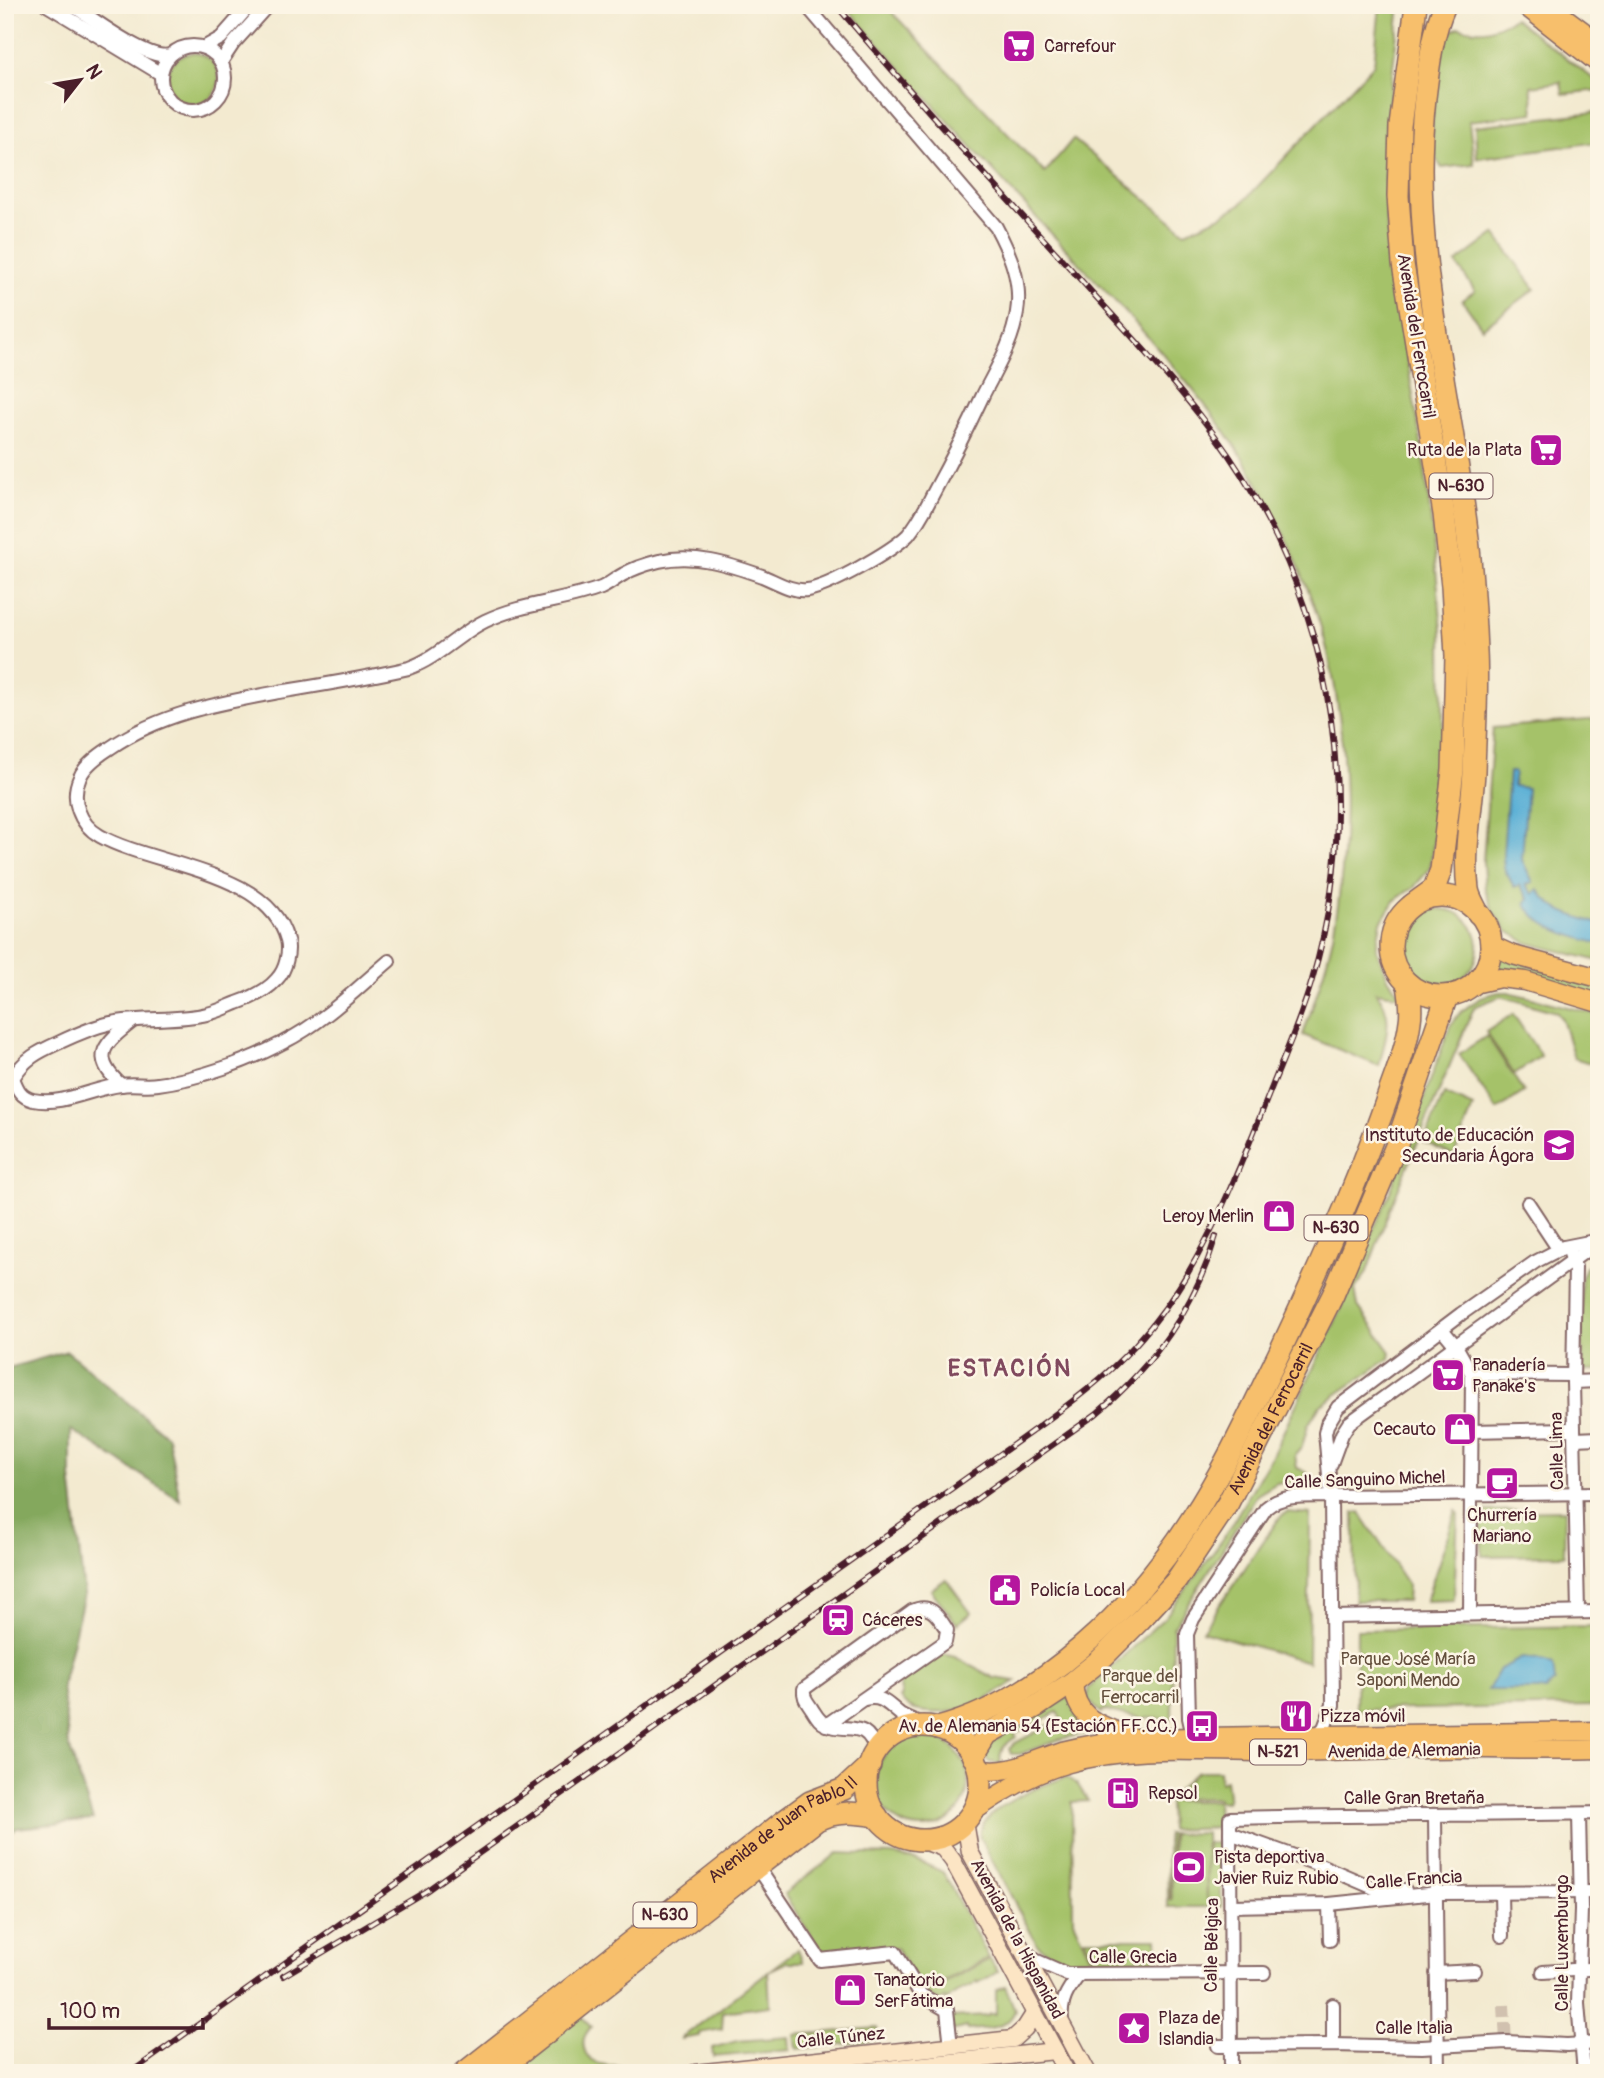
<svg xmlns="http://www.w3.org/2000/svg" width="1604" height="2078" font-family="Pangolin,sans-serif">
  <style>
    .green { fill: #a5c269; stroke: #78704a; stroke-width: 2 }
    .forest { fill: #84a85d; stroke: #676444; stroke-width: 2 }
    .water { fill: #58afd5; stroke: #516780; stroke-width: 2 }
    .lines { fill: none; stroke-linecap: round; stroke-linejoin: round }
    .street-tunnel { stroke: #d1c1af; stroke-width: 12; stroke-dasharray: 12 6; stroke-linecap: butt }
    .street-casing { stroke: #856665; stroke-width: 16 }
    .secondary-casing { stroke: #856665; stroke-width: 19 }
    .primary-casing { stroke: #856665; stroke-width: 21 }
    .highway-casing { stroke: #856665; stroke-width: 24 }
    .street { stroke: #fff; stroke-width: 12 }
    .secondary { stroke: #fce5c4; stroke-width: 16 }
    .primary { stroke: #f7bf6c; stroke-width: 18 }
    .highway { stroke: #f7bf6c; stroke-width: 21 }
    .rail-casing { stroke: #4a1f2b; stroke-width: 6 }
    .rail { stroke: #fcf5e5; stroke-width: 3.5; stroke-dasharray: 10; stroke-linecap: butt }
    .labels { text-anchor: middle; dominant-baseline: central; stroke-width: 5; stroke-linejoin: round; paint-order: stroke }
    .shield { fill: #fcf5e5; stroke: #7f5f63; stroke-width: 2 }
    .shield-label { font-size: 16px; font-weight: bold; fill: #4a1f2b }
    .poi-label { font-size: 18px; fill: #4a1f2b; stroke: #fcf5e5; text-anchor: start }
    .street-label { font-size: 18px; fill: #4a1f2b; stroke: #fcf5e5 }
    .park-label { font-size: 18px; fill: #65503e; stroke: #fcf5e5 }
    .district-label { font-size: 24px; font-weight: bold; letter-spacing: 2px; fill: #80495e; stroke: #fcf5e5 }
  </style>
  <rect width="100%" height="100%" fill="#fcf5e5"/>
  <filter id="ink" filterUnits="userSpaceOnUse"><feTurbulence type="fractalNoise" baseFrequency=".0143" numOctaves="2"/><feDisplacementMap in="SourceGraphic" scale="14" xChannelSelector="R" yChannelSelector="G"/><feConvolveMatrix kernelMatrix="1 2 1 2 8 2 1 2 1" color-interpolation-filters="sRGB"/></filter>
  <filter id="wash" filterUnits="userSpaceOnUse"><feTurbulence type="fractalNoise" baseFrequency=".00686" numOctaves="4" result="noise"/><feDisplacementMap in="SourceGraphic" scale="28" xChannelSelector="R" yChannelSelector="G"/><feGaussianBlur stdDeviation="1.57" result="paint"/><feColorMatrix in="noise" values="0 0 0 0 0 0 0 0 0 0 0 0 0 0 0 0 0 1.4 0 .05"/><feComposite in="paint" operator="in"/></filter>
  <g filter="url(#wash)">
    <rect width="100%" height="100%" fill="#f3ead0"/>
    <g class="green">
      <path d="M844 5H885L1045 173 1073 139 1185 232 1219 217 1241 204 1374 64 1380 5H1400L1385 139 1386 220 1390 259 1423 454 1432 529 1442 630 1443 729 1437 818 1430 868 1415 886 1394 901 1381 922 1376 949 1388 978 1401 996 1376 992C1396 1015 1385 1039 1379 1066L1303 1035C1314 1002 1326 970 1333 936 1350 845 1349 744 1328 653 1313 590 1273 504 1237 449 1176 359 1096 283 1023 203 962 138 904 71 844 5Z"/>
      <path d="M1514 18 1599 83V90L1563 94 1561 82 1531 86 1534 113 1469 121 1474 164 1442 168C1421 143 1440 62 1446 30L1451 31 1459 27C1483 34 1493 30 1514 18Z"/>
      <circle cx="193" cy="79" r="26"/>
      <polygon points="1595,112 1599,142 1477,158 1475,126"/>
      <polygon points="1495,234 1535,289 1482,328 1462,300 1475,291 1456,263"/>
      <polygon points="1599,719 1599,961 1528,943 1507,931 1494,913 1485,889 1483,862 1493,728"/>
      <circle cx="1440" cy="947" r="38"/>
      <polygon points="1500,957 1599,985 1599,998 1496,970"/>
      <path d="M1499 992H1508L1599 1015V1066L1574 1058 1562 1019 1556 1012 1501 996 1474 1007 1391 1206 1366 1274 1355 1289 1358 1306 1391 1352 1390 1358 1320 1406 1308 1425 1302 1447 1295 1455 1297 1468 1307 1472V1482L1277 1483 1257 1495 1173 1628 1172 1719 1141 1718 1103 1710 1101 1713 1088 1700V1689L1165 1617 1223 1539 1273 1454 1351 1288 1348 1285 1389 1195 1450 1026C1460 1009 1480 996 1499 992Z"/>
      <polygon points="1513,1014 1541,1056 1514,1074 1486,1032"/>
      <polygon points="1487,1036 1524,1092 1497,1110 1459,1054"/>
      <polygon points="1444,1094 1473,1107 1454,1156 1424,1142"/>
      <polygon points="1599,1262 1599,1371 1583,1371 1581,1280 1586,1267"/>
      <polygon points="1565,1510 1564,1555 1482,1556 1481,1511"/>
      <polygon points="1456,1511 1458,1513 1454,1600 1426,1601"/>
      <polygon points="1287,1512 1310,1514 1308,1662 1202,1631 1280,1517"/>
      <polygon points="1354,1513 1360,1513 1408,1585 1407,1601 1355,1601"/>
      <polygon points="946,1579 971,1613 957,1624 931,1590"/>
      <polygon points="1599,1626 1599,1706 1356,1710 1357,1630"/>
      <path d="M943 1654 955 1657 994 1678 1016 1681C987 1698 963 1716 928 1712 915 1711 908 1709 900 1698L902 1695 899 1682 907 1674 911 1675 928 1660Z"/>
      <path d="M1068 1697 1094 1729 1093 1732 1061 1739 1020 1754H1011L1009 1749 1015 1743 1061 1719 1057 1712 1015 1733 1016 1737C1005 1744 998 1750 1001 1764L989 1762 985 1756 987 1745Z"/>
      <circle cx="922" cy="1782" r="46"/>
      <polygon points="1197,1771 1219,1771 1220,1782 1226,1780 1228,1796 1226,1802 1218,1801 1218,1798 1168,1799"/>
      <path d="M1066 1777 1078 1785 1088 1801 1072 1802 1073 1921 1094 1965 1060 1962 1037 1944 980 1838C976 1809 1043 1785 1066 1777Z"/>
      <polygon points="1169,1801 1217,1801 1218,1828 1170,1830"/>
      <polygon points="1205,1833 1207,1900 1207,1843 1221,1843 1221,1907 1168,1907 1167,1834 1170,1834 1170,1900 1172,1900 1172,1834"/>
      <polygon points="838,1853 892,1855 916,1860 943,1872 989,1958 923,1992 896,1948 824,1955 784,1894"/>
      <polygon points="1084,1939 1157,1939 1158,1965 1097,1965"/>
      <path d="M798 1949 803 1962H787L768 1971 770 2006 723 2012 722 2029 699 2033V2036L680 2039C720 2010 758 1978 798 1949Z"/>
      <polygon points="990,1959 998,1972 978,1983 977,1981 973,1985 961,1990 946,2000 945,1998 940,2001 923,1994"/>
      <path d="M1005 1986 1015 2010C1009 2030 985 2028 967 2030L966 2027 952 2031 951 2018 988 2016 989 2014H996V1990Z"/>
      <path d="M578 2014 591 2027C585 2034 582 2039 584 2048 587 2067 608 2065 622 2066L627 2072 526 2073 524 2058Z"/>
      <polygon points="877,2028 879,2040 797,2049 795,2035"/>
      <polygon points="789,2037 790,2050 713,2057 712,2048 737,2041"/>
    </g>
    <polygon class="forest" points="67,1351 168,1437 180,1500 71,1430 71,1476 84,1594 62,1686 69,1746 93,1820 17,1828 5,1838 5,1369"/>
    <g class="water">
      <path d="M1509 772H1515L1513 786 1527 788 1522 860 1533 882 1526 885 1533 894 1538 889C1556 914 1568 913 1596 923L1599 922V944C1572 935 1541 930 1525 904L1529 899 1520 885 1514 887 1504 868 1503 856Z"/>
      <polygon points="1522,1658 1538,1659 1553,1665 1555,1682 1545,1690 1488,1690 1500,1669"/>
    </g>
  </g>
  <g filter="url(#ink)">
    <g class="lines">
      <polyline class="street-tunnel" points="1504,2005 1506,2042"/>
      <g class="street-casing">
        <g id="street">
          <polyline points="47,5 161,74"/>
          <path d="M72 5C92 18 148 61 170 55"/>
          <circle cx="193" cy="78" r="32"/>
          <polyline points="205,47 221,38 250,5"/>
          <polyline points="221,62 233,44 268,5"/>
          <path d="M389 961C355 990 324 1022 284 1042 249 1061 198 1079 158 1084 146 1086 133 1083 121 1085 92 1088 63 1106 33 1100 20 1097 17 1088 13 1078 24 1059 38 1052 58 1043 77 1034 97 1025 117 1022 147 1017 178 1021 207 1014 217 1012 227 1007 237 1003 251 998 267 991 277 979 286 970 290 951 287 940 269 870 153 866 100 836 79 824 70 799 80 777 85 765 99 755 110 748 161 713 219 703 279 692 322 685 366 678 409 668 438 658 458 634 485 621 522 603 563 602 601 588 610 584 616 578 624 574 634 568 647 564 659 561 694 553 728 564 762 576 775 581 792 592 807 590 829 587 892 551 908 535 920 521 927 505 935 490 952 459 968 427 983 395 996 369 1013 342 1017 312 1022 282 1010 253 996 227L806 5"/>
          <path d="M121 1085C89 1056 105 1043 133 1021"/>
          <polyline points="1528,1203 1559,1250"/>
          <polyline points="1564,1247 1569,1251 1575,1267 1573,1382 1578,1612"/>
          <polyline points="1442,1329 1456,1346 1472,1374 1470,1614"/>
          <polyline points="1472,1374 1573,1375"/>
          <polyline points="1573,1382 1599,1381"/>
          <polyline points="1470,1431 1574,1429"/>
          <polyline points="1575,1439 1599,1438"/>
          <polyline points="1331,1464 1342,1434 1349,1423 1598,1242"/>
          <polyline points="1332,1617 1599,1612"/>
          <path d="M865 1699C883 1695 888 1705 900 1714 908 1719 918 1722 927 1726"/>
          <path d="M826 1725 945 1642 947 1630C938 1616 931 1602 912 1611L804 1689C803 1698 807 1701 812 1709 816 1715 819 1722 827 1725 850 1733 866 1719 876 1751"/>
          <polyline points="1316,1735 1324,1728 1333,1705 1331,1496 1325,1433 1327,1425 1338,1407 1461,1314 1535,1262 1564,1247 1599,1240"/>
          <path d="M1199 1738 1191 1727 1189 1718 1187 1634 1193 1619 1266 1508C1283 1493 1309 1497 1331 1496L1599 1493"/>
          <polyline points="1579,1814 1581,1909 1578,2003 1584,2073"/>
          <polyline points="1435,1816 1438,2073"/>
          <polyline points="1230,1833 1325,1867 1374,1888 1405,1890"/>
          <polyline points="763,1875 820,1960 895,1952 921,1995 947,2010 951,2046"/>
          <polyline points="1501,1894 1502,1936"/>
          <polyline points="1329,1904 1330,1940"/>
          <polyline points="1231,1906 1329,1904 1437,1893 1599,1892"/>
          <polyline points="1024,1950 1035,1960 1067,1974 1264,1973"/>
          <polyline points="1543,1972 1588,1969"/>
          <polyline points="1436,1973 1475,1971"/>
          <polyline points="1333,2005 1333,2045"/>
          <path d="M1062 2021C1060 2001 1067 1991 1079 1975"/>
          <polyline points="1218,2046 1333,2045 1422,2047 1506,2042 1567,2045 1599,2043"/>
          <path d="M1231 2073 1230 1818C1353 1815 1476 1815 1599 1813"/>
        </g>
      </g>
      <g class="secondary-casing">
        <g id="secondary">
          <polyline points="965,1821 970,1852 1088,2073"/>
          <polyline points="918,1839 943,1848 953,1861 1067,2073"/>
          <polyline points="695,2073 1013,2039 1025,2028 1034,2014"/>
          <polyline points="850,2073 1055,2051"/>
        </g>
      </g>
      <g class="primary-casing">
        <g id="primary">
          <polyline points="1524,5 1599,64"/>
          <polyline points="1548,5 1599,43"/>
          <polyline points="1491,945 1513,955 1599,978"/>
          <polyline points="1474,984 1500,978 1525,981 1599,1003"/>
          <path d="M1073 1682C1075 1719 1099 1725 1130 1736"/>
          <path d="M978 1769C1008 1776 1033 1760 1062 1751 1086 1745 1111 1741 1137 1738L1599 1731"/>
          <path d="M970 1814C1000 1792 1033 1773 1069 1763 1131 1745 1200 1752 1264 1752 1319 1752 1374 1749 1429 1749 1485 1748 1542 1751 1599 1749"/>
        </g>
      </g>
      <g class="highway-casing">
        <g id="highway">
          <path d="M1445 5C1432 34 1429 66 1425 98 1409 238 1445 370 1464 508 1471 555 1474 603 1476 651 1478 691 1475 732 1474 772 1472 810 1463 851 1468 889 1469 897 1475 906 1478 913"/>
          <circle cx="1441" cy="946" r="50"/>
          <polyline points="1412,905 1434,889 1441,870 1453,770 1456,656 1452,586 1444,514 1403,264 1398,196 1400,126 1416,5"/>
          <circle cx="923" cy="1783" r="57"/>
          <path d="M938 1728C1041 1700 1134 1609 1191 1520 1220 1476 1243 1428 1266 1380 1294 1323 1320 1265 1345 1207 1361 1169 1376 1131 1389 1093 1397 1070 1407 1046 1410 1021 1412 1009 1410 997 1408 985"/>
          <path id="s1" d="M973 1757 987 1734 1037 1706 1073 1682 1100 1660 1140 1620 1176 1581 1228 1503 1333 1295 1396 1146 1447 996"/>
          <path id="s2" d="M464 2073 784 1821 810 1802 844 1789 870 1765"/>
          <path d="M495 2073 817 1820C837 1810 856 1813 877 1816"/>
        </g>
      </g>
      <use href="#street" class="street"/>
      <use href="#secondary" class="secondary"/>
      <use href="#primary" class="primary"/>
      <use href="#highway" class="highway"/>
      <g class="rail-casing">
        <g id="rail">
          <path d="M283 1976 426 1891 1096 1414C1154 1365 1194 1309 1216 1236"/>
          <path d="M130 2073 1031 1432C1068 1405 1104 1379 1135 1345 1202 1272 1237 1174 1273 1084 1287 1050 1302 1015 1312 980 1362 810 1336 624 1241 474 1196 402 1135 341 1079 278 997 188 915 98 836 5"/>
        </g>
      </g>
      <use href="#rail" class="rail"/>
    </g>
  </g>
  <defs>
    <g id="supermarket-square" transform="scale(1.75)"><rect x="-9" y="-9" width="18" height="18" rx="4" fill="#b5179e" stroke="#fcf5e5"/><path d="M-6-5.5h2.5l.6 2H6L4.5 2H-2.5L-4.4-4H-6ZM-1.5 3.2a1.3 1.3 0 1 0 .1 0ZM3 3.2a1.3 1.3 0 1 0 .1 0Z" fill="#fff"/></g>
    <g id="school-square" transform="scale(1.75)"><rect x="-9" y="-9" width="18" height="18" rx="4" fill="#b5179e" stroke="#fcf5e5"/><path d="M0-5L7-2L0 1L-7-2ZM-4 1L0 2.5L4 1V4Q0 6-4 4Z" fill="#fff"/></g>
    <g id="shop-square" transform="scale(1.75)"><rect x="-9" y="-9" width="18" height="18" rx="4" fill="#b5179e" stroke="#fcf5e5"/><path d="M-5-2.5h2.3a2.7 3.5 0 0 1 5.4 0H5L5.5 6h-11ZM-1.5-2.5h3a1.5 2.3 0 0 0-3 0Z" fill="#fff"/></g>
    <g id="cafe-square" transform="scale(1.75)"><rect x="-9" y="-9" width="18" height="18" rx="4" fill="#b5179e" stroke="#fcf5e5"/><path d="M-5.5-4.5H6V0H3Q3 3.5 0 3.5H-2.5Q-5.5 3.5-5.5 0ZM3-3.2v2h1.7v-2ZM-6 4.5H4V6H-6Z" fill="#fff"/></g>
    <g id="civic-square" transform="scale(1.75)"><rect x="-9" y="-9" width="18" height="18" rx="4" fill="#b5179e" stroke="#fcf5e5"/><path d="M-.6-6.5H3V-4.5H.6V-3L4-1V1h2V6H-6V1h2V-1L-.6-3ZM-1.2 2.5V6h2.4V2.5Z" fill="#fff"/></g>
    <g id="station-square" transform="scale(1.75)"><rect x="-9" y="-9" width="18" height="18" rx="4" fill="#b5179e" stroke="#fcf5e5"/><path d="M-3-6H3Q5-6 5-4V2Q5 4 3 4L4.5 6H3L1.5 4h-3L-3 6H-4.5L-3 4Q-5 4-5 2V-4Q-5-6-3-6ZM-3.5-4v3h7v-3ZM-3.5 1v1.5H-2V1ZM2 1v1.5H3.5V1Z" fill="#fff"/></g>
    <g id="restaurant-square" transform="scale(1.75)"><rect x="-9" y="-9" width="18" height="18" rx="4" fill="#b5179e" stroke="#fcf5e5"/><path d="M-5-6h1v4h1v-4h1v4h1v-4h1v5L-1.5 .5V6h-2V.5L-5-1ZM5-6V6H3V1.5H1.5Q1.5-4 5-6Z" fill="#fff"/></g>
    <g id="bus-square" transform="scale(1.75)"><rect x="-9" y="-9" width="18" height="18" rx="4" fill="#b5179e" stroke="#fcf5e5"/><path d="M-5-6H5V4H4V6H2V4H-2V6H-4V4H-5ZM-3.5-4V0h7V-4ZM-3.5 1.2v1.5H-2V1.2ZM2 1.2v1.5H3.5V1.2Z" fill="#fff"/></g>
    <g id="fuel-square" transform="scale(1.75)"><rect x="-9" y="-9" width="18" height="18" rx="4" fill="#b5179e" stroke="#fcf5e5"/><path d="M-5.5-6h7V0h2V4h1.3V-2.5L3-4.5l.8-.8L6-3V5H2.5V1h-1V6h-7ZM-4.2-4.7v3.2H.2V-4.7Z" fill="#fff"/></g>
    <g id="stadium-square" transform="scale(1.75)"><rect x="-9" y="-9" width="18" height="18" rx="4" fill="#b5179e" stroke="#fcf5e5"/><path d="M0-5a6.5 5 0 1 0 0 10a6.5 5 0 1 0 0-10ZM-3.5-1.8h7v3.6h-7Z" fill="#fff"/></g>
    <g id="sight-square" transform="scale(1.75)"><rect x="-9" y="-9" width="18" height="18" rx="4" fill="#b5179e" stroke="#fcf5e5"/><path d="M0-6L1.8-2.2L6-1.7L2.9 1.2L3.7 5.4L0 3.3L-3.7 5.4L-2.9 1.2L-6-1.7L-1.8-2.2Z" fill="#fff"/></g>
  </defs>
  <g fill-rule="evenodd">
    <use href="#supermarket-square" x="1019" y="46"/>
    <use href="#supermarket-square" x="1546" y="450"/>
    <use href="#school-square" x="1559" y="1145"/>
    <use href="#shop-square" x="1279" y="1216"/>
    <use href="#supermarket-square" x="1448" y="1375"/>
    <use href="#shop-square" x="1460" y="1429"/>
    <use href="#cafe-square" x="1502" y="1483"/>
    <use href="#civic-square" x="1005" y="1590"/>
    <use href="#station-square" x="838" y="1620"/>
    <use href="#restaurant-square" x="1296" y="1716"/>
    <use href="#bus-square" x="1202" y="1726"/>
    <use href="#fuel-square" x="1123" y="1793"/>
    <use href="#stadium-square" x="1189" y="1867"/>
    <use href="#shop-square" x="850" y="1990"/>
    <use href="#sight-square" x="1134" y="2028"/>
  </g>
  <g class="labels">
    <g class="shield">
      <rect x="1429.5" y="473.5" width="63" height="25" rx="5"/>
      <rect x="1304.5" y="1215.5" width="63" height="25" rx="5"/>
      <rect x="1250" y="1739.5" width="56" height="25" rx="5"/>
      <rect x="633.5" y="1902.5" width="63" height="25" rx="5"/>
    </g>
    <g class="shield-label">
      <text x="1461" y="486">N-630</text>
      <text x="1336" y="1228">N-630</text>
      <text x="1278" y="1752">N-521</text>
      <text x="665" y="1915">N-630</text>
    </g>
    <g class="poi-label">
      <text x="1044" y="46">Carrefour</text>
      <text x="1522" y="450" text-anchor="end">Ruta de la Plata</text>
      <text x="1534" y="1135" text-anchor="end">Instituto de Educación<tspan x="1534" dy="21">Secundaria Ágora</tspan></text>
      <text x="1254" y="1216" text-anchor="end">Leroy Merlin</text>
      <text x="1472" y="1365">Panadería<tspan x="1472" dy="21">Panake's</tspan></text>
      <text x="1436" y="1429" text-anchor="end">Cecauto</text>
      <text x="1502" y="1515" text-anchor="middle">Churrería<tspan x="1502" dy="21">Mariano</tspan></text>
      <text x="1030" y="1590">Policía Local</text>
      <text x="862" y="1620">Cáceres</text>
      <text x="1320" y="1716">Pizza móvil</text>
      <text x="1178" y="1726" text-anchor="end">Av. de Alemania 54 (Estación FF.CC.)</text>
      <text x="1148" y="1793">Repsol</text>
      <text x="1214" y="1857">Pista deportiva<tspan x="1214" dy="21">Javier Ruiz Rubio</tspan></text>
      <text x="874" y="1980">Tanatorio<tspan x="874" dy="21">SerFátima</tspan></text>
      <text x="1158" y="2018">Plaza de<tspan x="1158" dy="21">Islandia</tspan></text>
    </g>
    <g class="street-label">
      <text transform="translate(1416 336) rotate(81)">Avenida del Ferrocarril</text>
      <text stroke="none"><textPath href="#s1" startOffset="460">Avenida del Ferrocarril</textPath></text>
      <text transform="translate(1557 1451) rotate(-91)">Calle Lima</text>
      <text transform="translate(1365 1480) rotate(-2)">Calle Sanguino Michel</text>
      <text transform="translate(1404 1751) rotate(-1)">Avenida de Alemania</text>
      <text x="1414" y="1798">Calle Gran Bretaña</text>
      <text stroke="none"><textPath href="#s2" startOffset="402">Avenida de Juan Pablo II</textPath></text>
      <text transform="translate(1414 1880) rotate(-4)">Calle Francia</text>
      <text transform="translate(1017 1939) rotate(62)">Avenida de la Hispanidad</text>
      <text transform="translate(1562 1943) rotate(-90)">Calle Luxemburgo</text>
      <text transform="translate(1212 1945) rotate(-89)">Calle Bélgica</text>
      <text x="1133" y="1957">Calle Grecia</text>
      <text x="1414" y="2028">Calle Italia</text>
      <text transform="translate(841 2038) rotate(-6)">Calle Túnez</text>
    </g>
    <g class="park-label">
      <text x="1408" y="1659">Parque José María<tspan x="1408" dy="21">Saponi Mendo</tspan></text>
      <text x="1140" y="1676">Parque del<tspan x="1140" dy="21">Ferrocarril</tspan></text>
    </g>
    <g class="district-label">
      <text x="1010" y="1368">ESTACIÓN</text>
    </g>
  </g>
  <rect width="1604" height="2078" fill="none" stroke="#fcf5e5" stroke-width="28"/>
  <g transform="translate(80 80) rotate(59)" stroke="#fcf5e5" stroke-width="5" paint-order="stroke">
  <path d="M0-5L12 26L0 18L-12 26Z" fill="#4a1f2b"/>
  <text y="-10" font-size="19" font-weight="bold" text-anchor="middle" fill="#4a1f2b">N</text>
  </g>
  <path d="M49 2018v10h154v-10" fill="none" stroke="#4a1f2b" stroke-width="3.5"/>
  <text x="60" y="2018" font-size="21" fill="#4a1f2b" stroke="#fcf5e5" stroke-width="5" paint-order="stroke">100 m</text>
</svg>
